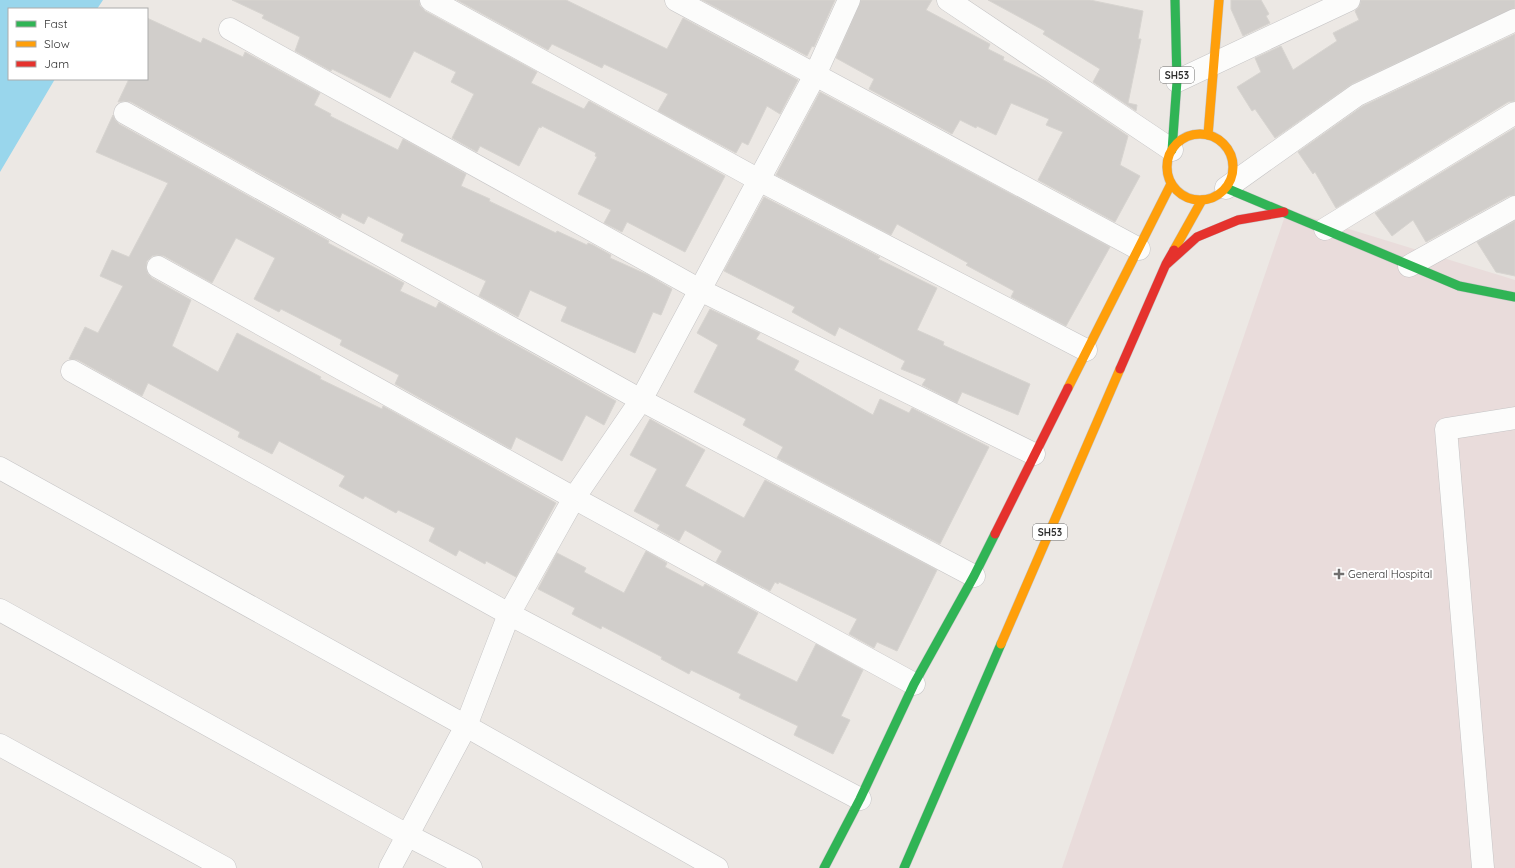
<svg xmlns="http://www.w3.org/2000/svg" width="1515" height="868" font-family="Quicksand,sans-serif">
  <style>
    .medical { fill: #e9dcdb }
    .water { fill: #99d6ec }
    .building { fill: #d1cecb; stroke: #d7d4d0 }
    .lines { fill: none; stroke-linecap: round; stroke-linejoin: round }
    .street-casing { stroke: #c5c4c5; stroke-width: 23 }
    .fast-casing { stroke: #c5c4c5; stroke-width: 10 }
    .slow-casing { stroke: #c5c4c5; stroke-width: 10 }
    .jam-casing { stroke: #c5c4c5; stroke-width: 10 }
    .street { stroke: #fcfcfb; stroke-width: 22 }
    .fast { stroke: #30b455; stroke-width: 9 }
    .slow { stroke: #ff9f0a; stroke-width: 9 }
    .jam { stroke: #e5322d; stroke-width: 9 }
    .poi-dot { fill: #706f6e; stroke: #fff; stroke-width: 1.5 }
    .labels { text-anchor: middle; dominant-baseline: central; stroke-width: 4; stroke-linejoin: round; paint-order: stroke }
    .shield { fill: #fff; stroke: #6d6d6d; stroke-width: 1 }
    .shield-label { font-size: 10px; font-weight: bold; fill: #2e2e2e }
    .poi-label { font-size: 11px; fill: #2e2e2e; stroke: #fff; text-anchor: start }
  </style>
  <rect width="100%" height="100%" fill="#ece8e4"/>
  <polygon class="medical" points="1287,210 1515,280 1515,868 1062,868"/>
  <polygon class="water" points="0,0 103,0 97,9 9,9 9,79 55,79 0,172"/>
  <g class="building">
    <polygon points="232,0 419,0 420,6 425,11 537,72 531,83 584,109 589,101 725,176 685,252 627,222 622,232 604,223 611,210 578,194 597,157 595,156 596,153 542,126 541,128 539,127 519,166 480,146 477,152 452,138 474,94 451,82 456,72 414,51 390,98 332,69 331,71 295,51 300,37 262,18 264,15"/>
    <polygon points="457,0 566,0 667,49 683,18 798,80 780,114 767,106 748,145 742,142 736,153 658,111 668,94 604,64 602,68 552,44 548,50"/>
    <polygon points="702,0 835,0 814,47 812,46 807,56"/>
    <polygon points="861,0 932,0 926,10 990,44 988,49 1004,57 1003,60 1046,81 1128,136 1120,165 1140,176 1115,222 1038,180 1063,132 1046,125 1049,119 1011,103 996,135 977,126 976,128 960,120 952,134 869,89 874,79 836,58"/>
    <polygon points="988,0 1090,0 1143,11 1138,39 1141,39 1128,103 1137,105 1136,111 1093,82 1100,69 1043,34 1045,31"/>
    <polygon points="1231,0 1261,0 1269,14 1266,16 1270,23 1243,36 1231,9"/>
    <polygon points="1361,0 1515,0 1515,8 1352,84 1275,138 1255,109 1252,111 1237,87 1261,72 1255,58 1281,46 1293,70 1337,41 1333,33 1359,20 1355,11 1359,7"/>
    <polygon points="147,18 201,43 203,38 243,57 245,52 320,93 314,105 331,114 330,116 398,150 403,139 466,174 461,186 490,199 489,201 556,233 557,231 587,245 588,243 593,245 611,255 610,258 648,275 672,289 661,315 653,312 635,353 561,321 567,307 530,290 518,317 479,296 486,281 401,241 404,234 368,216 364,224 342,213 340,218 131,102 124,101 118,102 129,79 147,79"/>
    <polygon points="1515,34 1515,101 1508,102 1336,208 1315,172 1313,174 1298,152 1363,106"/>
    <polygon points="820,92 1110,247 1066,326 1011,297 1014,291 966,265 968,263 897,224 891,235 776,175"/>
    <polygon points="113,115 115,120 119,124 329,241 328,243 404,283 400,291 436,308 439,302 616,401 604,425 586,415 562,461 516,437 511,449 395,384 399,375 340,345 342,340 281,309 279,312 254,299 275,258 236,238 212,283 164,256 157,255 152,256 147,261 146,268 148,274 152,278 191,300 172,346 218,372 237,333 321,377 320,379 382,409 383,406 556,503 516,577 486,561 485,564 459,550 456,556 429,541 435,528 398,510 396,513 365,496 363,499 339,486 345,476 279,441 272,454 238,437 240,432 148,383 142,396 78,360 69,359 85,327 98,333 123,286 100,276 112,250 129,257 168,183 96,152"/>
    <polygon points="1515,128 1515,195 1509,196 1426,242 1413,220 1392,236 1375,213"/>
    <polygon points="764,197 880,257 878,259 937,288 917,330 944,342 943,345 1030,384 1018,415 962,392 957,403 922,385 926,379 901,369 905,361 839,327 835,336 792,312 795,307 724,271"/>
    <polygon points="1515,221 1515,276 1496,272 1477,242"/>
    <polygon points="710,309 760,333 756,339 799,361 794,370 873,415 880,399 909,413 912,408 989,447 940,544 777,458 783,447 743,425 746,419 694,392 718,345 697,333"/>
    <polygon points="650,419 705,450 685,486 744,518 765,480 937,570 897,651 877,642 874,648 849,634 857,619 779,582 778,584 775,582 770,591 716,562 722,551 685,530 679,541 657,529 660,525 634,511 657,469 630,455"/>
    <polygon points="646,551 667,563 665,567 703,587 705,584 758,613 737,653 797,682 816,644 863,670 841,716 850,720 833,754 794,735 798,726 739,698 741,694 691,670 689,674 661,659 662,657 602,626 601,629 572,614 575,608 538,589 557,553 586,568 584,572 624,593"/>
  </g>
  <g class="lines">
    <g class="street-casing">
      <g id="street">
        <polyline points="431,0 759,180 1086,350"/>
        <polyline points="676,0 1139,249"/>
        <polyline points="948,0 1172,150"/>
        <polyline points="230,29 700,290 1034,454"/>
        <polyline points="1177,81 1349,0"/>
        <polyline points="125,113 641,400 974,576"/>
        <polyline points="1226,188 1357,95 1515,20"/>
        <polyline points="1325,229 1515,113"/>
        <polyline points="1409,266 1515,207"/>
        <polyline points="158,267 574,498 914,684"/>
        <polyline points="72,371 509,614 860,799"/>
        <polyline points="0,468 466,726 717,868"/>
        <polyline points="0,610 407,835 471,868"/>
        <polyline points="0,745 225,868"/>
        <polyline points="390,868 466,726 509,614 574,498 641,400 815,75 849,0"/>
        <polyline points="1483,868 1446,429 1515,418"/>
      </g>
    </g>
    <g class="fast-casing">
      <g id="fast">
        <polyline points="1172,150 1177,81 1175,0"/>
        <polyline points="1226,188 1459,286 1515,297"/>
        <polyline points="824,868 860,799 914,684 974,576 995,534"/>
        <polyline points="904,868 1001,644"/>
      </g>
    </g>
    <g class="slow-casing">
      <g id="slow">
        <circle cx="1200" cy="167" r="33"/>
        <polyline points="1208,135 1219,0"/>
        <polyline points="1174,250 1202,200"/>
        <polyline points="1068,388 1171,184"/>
        <polyline points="1001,644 1120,369"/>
      </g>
    </g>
    <g class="jam-casing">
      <g id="jam">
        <polyline points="1167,264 1197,237 1238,220 1284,212"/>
        <polyline points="1120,369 1166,264 1174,250"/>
        <polyline points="995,534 1068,388"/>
      </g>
    </g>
    <use href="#street" class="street"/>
    <use href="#fast" class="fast"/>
    <use href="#slow" class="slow"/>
    <use href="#jam" class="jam"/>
  </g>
  <path class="poi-dot" d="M1337 568h4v4h4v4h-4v4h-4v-4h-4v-4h4z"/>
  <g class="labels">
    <g class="shield">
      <rect x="1160" y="67" width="34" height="16" rx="3"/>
      <rect x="1033" y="524" width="34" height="16" rx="3"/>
    </g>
    <g class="shield-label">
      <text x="1177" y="75">SH53</text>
      <text x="1050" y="532">SH53</text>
    </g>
    <g class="poi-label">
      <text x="1348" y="574">General Hospital</text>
    </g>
  </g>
  <rect x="8" y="8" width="140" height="72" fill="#ffffff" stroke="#ababab"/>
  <rect x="16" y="21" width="20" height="6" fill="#30b455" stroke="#ababab"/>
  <text x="44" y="28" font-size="12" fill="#2e2e2e">Fast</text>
  <rect x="16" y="41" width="20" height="6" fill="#ff9f0a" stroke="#ababab"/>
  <text x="44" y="48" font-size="12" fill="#2e2e2e">Slow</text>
  <rect x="16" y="61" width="20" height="6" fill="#e5322d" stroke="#ababab"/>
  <text x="44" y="68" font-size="12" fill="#2e2e2e">Jam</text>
</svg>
